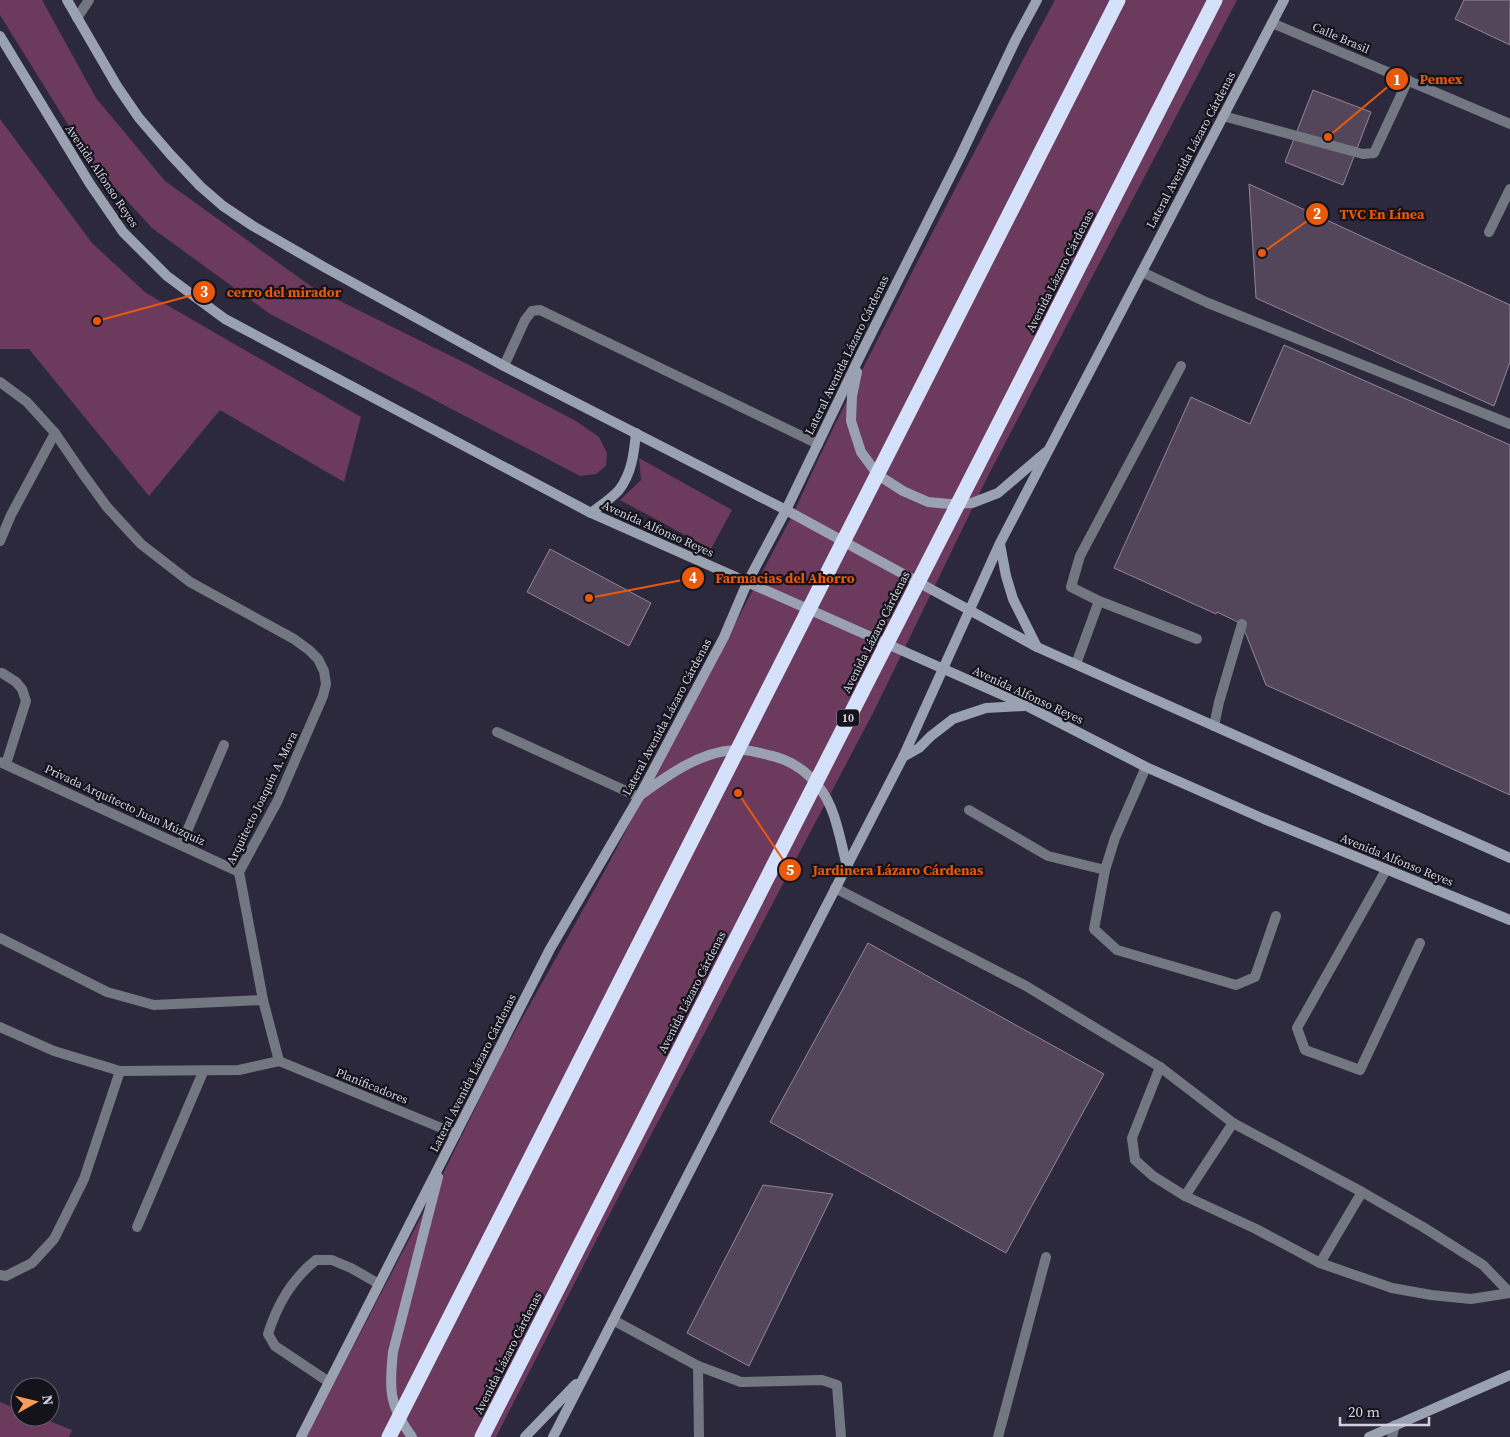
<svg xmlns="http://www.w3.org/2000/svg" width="1510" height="1437" font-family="'Source Serif 4',serif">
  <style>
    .green { fill: #6c3a5c }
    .building { fill: #54465a; stroke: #93849a }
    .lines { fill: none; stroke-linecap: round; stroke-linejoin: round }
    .lane { stroke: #737782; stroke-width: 10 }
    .street { stroke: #737782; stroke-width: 10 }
    .secondary { stroke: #9aa2b2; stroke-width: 10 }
    .highway-bridge { stroke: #d5e0fa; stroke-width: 15 }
    .labels { text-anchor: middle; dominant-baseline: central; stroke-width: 4.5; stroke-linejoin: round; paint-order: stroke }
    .shield { fill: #14131c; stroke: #9998a4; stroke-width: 1 }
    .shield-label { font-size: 11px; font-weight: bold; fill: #d2d1de }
    .street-label { font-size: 12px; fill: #d2d1de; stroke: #14131c }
    .leader { fill: none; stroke: #e8590c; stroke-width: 2 }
    .callout-dot { fill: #e8590c; stroke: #14131c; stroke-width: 2 }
    .mark-label { font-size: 15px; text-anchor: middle; font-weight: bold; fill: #fff }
    .callout-label { font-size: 14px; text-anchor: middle; font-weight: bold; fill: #e8590c; stroke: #14131c; stroke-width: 4.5; stroke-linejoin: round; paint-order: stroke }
  </style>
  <rect width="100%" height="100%" fill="#2c293d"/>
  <g class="green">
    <polygon points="0,0 42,0 96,98 165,181 312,287 467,364 576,421 599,437 607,453 606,466 596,474 580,476 270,314 152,228 90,160 0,15"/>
    <path d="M1055 0H1237L990 472 874 711 623 1188 496 1437H306L436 1188 500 1058 603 874 795 510C828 436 865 364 902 292 952 194 1003 97 1055 0Z"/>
    <polygon points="0,119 92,243 146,293 361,417 344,482 220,410 149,496 29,349 0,349"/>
    <polygon points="639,458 732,510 711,549 620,500 641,480"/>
    <polygon points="0,1402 20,1410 20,1417 39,1417 72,1430 69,1437 0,1437"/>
  </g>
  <g class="building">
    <polygon points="1464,0 1510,0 1510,45 1455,19"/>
    <polygon points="1313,90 1371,112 1343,185 1285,162"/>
    <polygon points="1249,184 1510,305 1510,362 1494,406 1256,298"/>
    <polygon points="1284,345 1510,445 1510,795 1266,685 1242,624 1217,612 1216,614 1114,568 1191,397 1250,424"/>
    <polygon points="550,549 651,603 629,646 527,592"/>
    <polygon points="868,943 1104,1074 1006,1253 770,1122"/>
    <polygon points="763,1185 833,1194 749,1366 687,1333"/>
  </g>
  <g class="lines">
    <g class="lane">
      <polyline points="77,18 89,0"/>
      <polyline points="1272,23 1510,124"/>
      <polyline points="1223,116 1363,154 1374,153 1408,80"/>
      <polyline points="1489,232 1510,189"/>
      <polyline points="1142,272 1208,303 1510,424"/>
      <polyline points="504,366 525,320 532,311 540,310 818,444"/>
      <polyline points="0,382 27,402 55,433 83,474 107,507 141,544 190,582 294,639 309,650 318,659 324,671 326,684 323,696 277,802 239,872 263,1000 279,1061"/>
      <polyline points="0,541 11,515 55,433"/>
      <polyline points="1099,601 1197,639"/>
      <polyline points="1076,664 1099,601 1071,587 1080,556 1181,366"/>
      <polyline points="2,673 16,682 22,689 26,701 6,764"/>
      <polyline points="1214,726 1219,702 1242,624"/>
      <polyline points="497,732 639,797"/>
      <polyline points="0,762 239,872"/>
      <polyline points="969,810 1048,856 1105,870 1115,838 1146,767"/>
      <polyline points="181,845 224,745"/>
      <polyline points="1105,870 1094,929 1117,950 1236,985 1255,977 1276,916"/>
      <polyline points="1386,870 1297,1028 1305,1050 1360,1070 1420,943"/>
      <polyline points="835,888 1026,986 1160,1067 1233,1123 1362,1192 1423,1227 1483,1265 1510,1293"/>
      <polyline points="0,938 107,992 154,1005 263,1000"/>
      <polyline points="0,1027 54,1051 120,1071 239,1070 279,1061"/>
      <polyline points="279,1061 456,1134"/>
      <polyline points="1160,1067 1132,1138 1135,1160 1153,1176 1185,1196 1256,1229 1320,1263 1392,1288 1431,1295 1471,1299 1510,1293"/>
      <polyline points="1185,1196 1233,1123"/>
      <polyline points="137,1227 203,1072"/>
      <polyline points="1320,1263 1362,1192"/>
      <polyline points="0,1275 6,1276 32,1263 54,1239 84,1179 120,1071"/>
      <polyline points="613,1320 698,1366 741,1382 822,1380 837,1385 841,1437"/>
      <polyline points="698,1366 699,1437"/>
      <path d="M329 1382 275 1346 268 1334C277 1305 292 1279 316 1260H332L351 1268 379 1284"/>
      <polyline points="998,1437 1046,1257"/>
    </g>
    <polyline class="street" points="1392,1437 1395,1425"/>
    <g class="secondary">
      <polyline points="67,0 117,86 139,118 170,154 200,186 223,206 253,226 324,267 504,366 786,510 1037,647 1510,858"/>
      <polyline points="0,36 90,184 123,232 167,276 225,319 591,513 1025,705 1146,767 1264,819 1510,920"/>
      <polyline points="857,372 852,396 851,421 861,452 878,475 903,491 928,502 949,504 972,503 998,493 1046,452"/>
      <path d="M591 513C600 506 612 498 619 490 632 473 634 453 636 433"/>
      <polyline points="1000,544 1006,576 1013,599 1037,647"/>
      <polyline points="903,757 919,748 931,736 953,719 986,708 1024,706"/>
      <path d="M642 794C668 775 700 752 734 750 745 749 757 752 768 755 788 759 806 770 819 787 836 808 840 840 847 866"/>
      <polyline points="301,1437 550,949 639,797 724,637 747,583 786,510 860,356 960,157 1016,39 1037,0"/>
      <path d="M412 1437C389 1406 389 1389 393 1352L438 1177"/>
      <polyline points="525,1437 576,1384"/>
      <polyline points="553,1437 903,757 1000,543 1284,0"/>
      <polyline points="1369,1437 1510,1375"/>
    </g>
    <g class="highway-bridge">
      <polyline points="389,1437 1118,0"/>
      <polyline points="482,1437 1215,0"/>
    </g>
  </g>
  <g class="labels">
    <rect class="shield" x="837" y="709.5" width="22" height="17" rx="4"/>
    <g class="shield-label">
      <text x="848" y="718">10</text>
    </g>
    <g class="street-label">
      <text transform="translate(1341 38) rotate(23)">Calle Brasil</text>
      <text transform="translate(1191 150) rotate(-62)">Lateral Avenida Lázaro Cárdenas</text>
      <text transform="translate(102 176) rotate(56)">Avenida Alfonso Reyes</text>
      <text transform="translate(1060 271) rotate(-63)">Avenida Lázaro Cárdenas</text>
      <text transform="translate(847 355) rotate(-64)">Lateral Avenida Lázaro Cárdenas</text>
      <text transform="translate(658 529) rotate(24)">Avenida Alfonso Reyes</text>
      <text transform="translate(876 632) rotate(-63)">Avenida Lázaro Cárdenas</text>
      <text transform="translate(1028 695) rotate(25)">Avenida Alfonso Reyes</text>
      <text transform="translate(667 717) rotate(-62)">Lateral Avenida Lázaro Cárdenas</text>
      <text transform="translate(262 798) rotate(-64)">Arquitecto Joaquín A. Mora</text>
      <text transform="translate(125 805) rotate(25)">Privada Arquitecto Juan Múzquiz</text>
      <text transform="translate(1397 860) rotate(22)">Avenida Alfonso Reyes</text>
      <text transform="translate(692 992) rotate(-63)">Avenida Lázaro Cárdenas</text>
      <text transform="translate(473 1073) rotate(-63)">Lateral Avenida Lázaro Cárdenas</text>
      <text transform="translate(372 1086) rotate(22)">Planificadores</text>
      <text transform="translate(508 1353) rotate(-63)">Avenida Lázaro Cárdenas</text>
    </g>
  </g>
  <path class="leader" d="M1328 137L1397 79M1262 253L1317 214M97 321L204 292M589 598L693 578M738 793L790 870"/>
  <g class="callout-dot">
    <circle cx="1328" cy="137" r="5"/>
    <circle cx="1262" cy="253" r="5"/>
    <circle cx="97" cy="321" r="5"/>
    <circle cx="589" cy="598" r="5"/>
    <circle cx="738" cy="793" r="5"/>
    <circle cx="1397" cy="79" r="12"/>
    <circle cx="1317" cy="214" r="12"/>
    <circle cx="204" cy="292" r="12"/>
    <circle cx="693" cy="578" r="12"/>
    <circle cx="790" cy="870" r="12"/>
  </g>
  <g class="mark-label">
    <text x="1397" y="85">1</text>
    <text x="1317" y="219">2</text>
    <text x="204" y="297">3</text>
    <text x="693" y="583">4</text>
    <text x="790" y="875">5</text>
  </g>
  <g class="callout-label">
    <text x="1441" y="84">Pemex</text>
    <text x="1382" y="219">TVC En Línea</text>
    <text x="284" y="297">cerro del mirador</text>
    <text x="785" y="583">Farmacias del Ahorro</text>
    <text x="898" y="875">Jardinera Lázaro Cárdenas</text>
  </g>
  <g transform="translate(35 1402) rotate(82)"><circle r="24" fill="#14131c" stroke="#605f6a"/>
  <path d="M0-4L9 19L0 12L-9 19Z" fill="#fd9c56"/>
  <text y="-8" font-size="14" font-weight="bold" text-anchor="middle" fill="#d2d1de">N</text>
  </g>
  <path d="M1340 1417v8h89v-8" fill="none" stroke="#d2d1de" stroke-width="2.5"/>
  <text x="1348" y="1417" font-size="15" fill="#d2d1de" stroke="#14131c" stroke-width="4" paint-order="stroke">20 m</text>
</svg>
